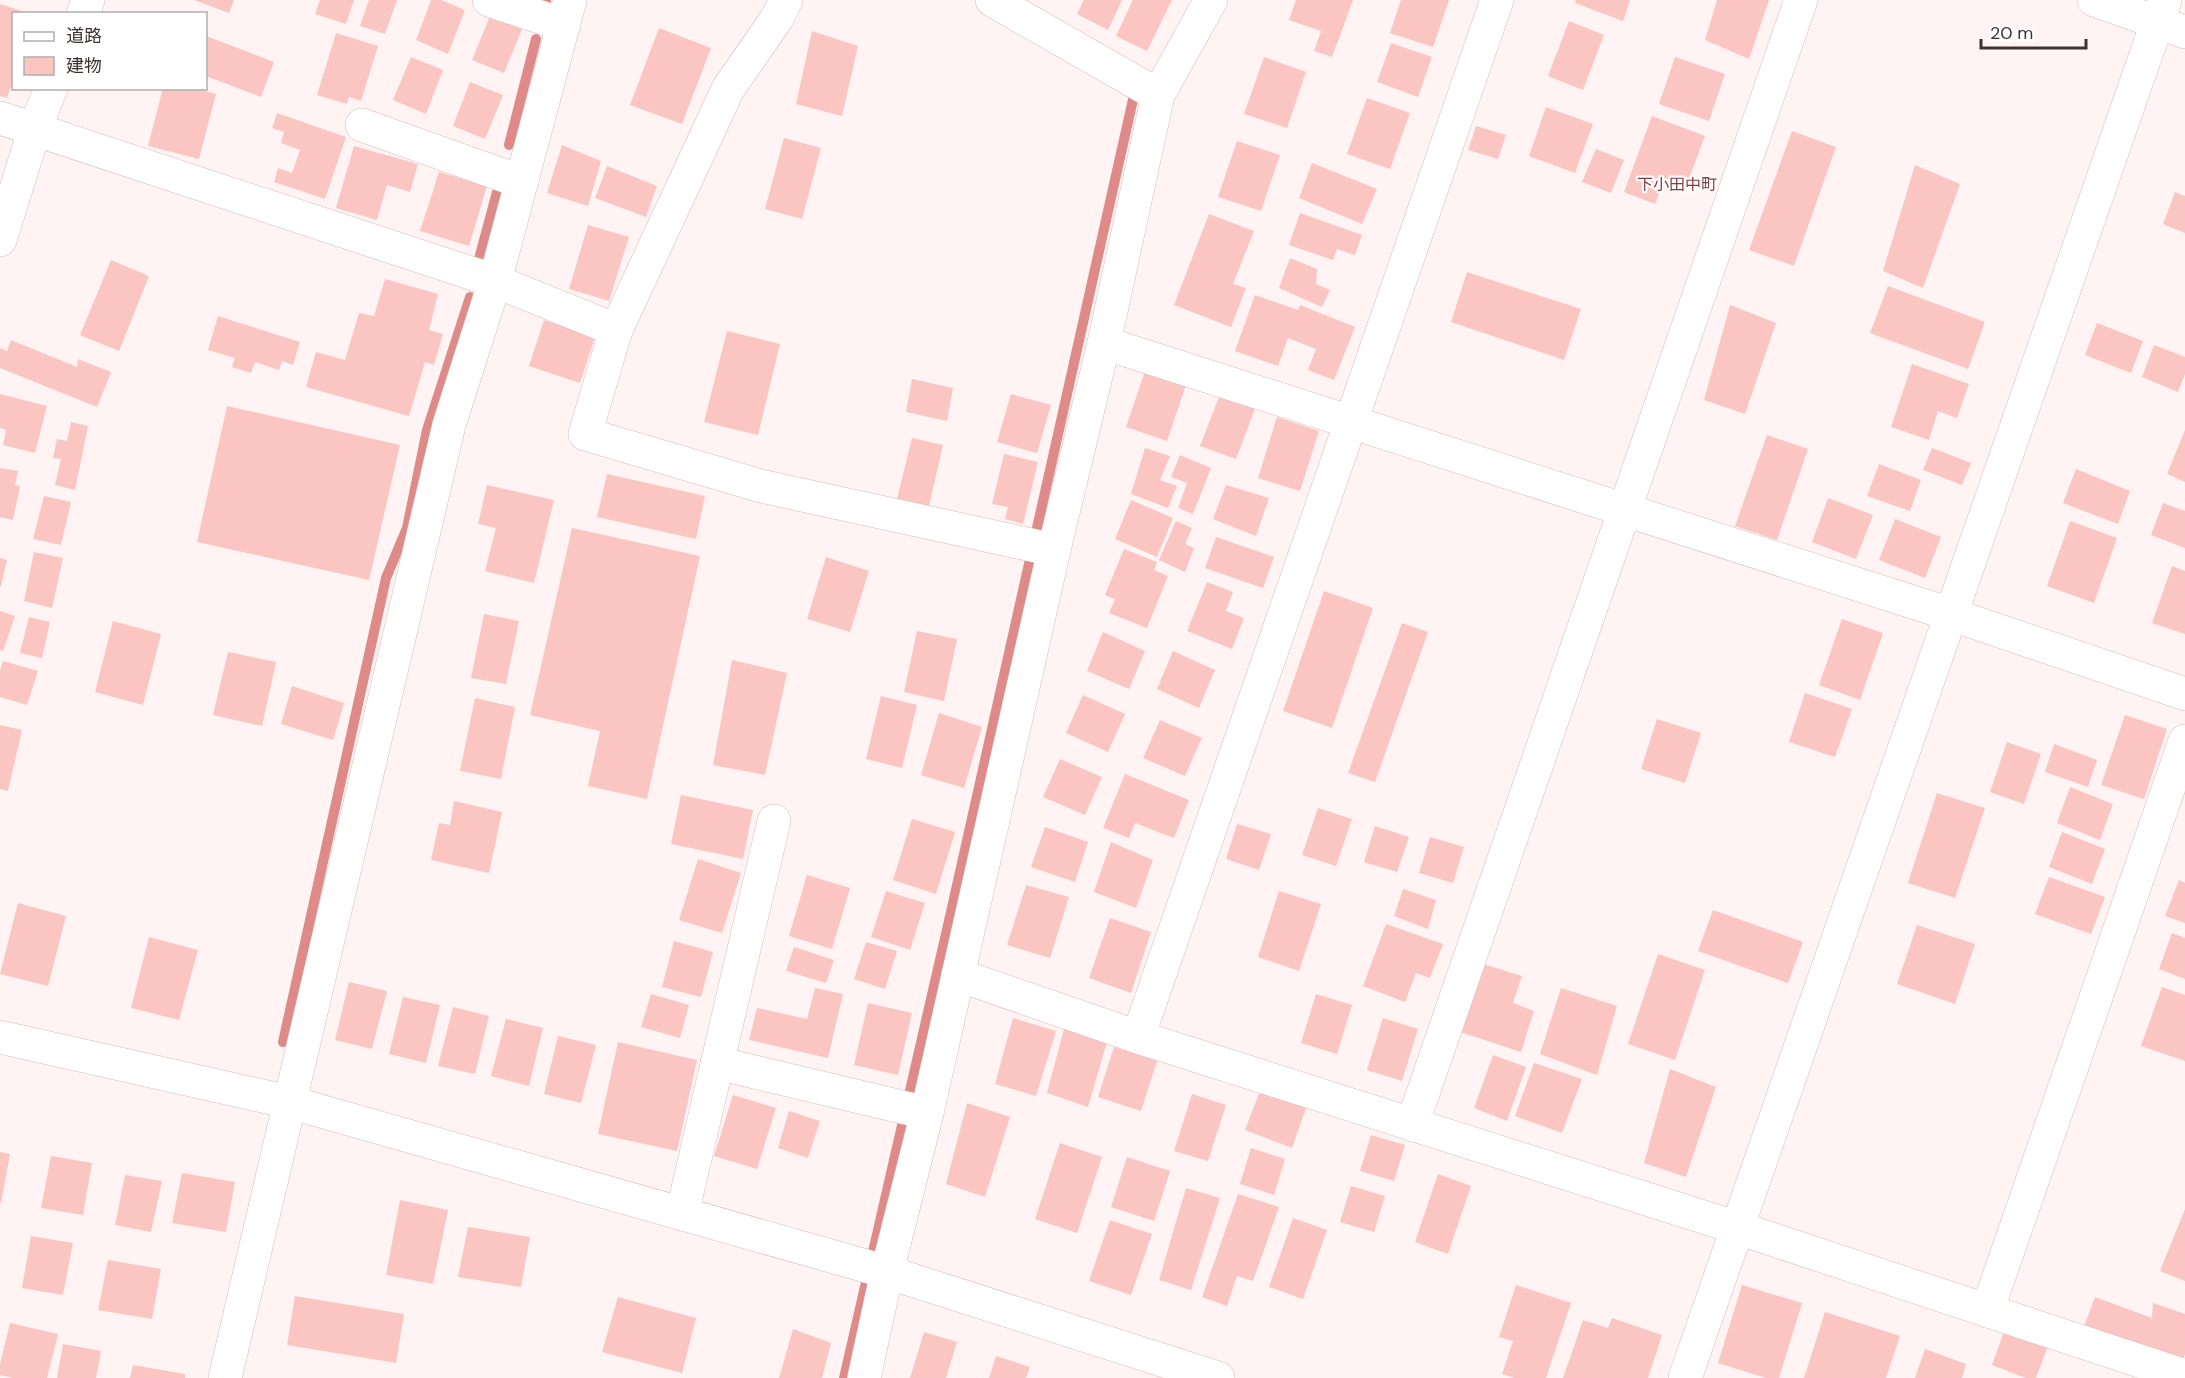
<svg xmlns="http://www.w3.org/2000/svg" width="2185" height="1378" font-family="'DM Sans','Noto Sans JP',sans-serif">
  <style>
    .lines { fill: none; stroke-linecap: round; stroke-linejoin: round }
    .stream { stroke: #de8a88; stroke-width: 10 }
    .building { fill: #fbc5c2 }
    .minor-casing { stroke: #d4bbb9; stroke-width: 34 }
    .minor { stroke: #fff; stroke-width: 33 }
    .labels { text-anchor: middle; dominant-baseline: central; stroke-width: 4.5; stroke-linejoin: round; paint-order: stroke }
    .neighbourhood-label { font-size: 16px; fill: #853c3d; stroke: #fff }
  </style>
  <rect width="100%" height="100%" fill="#fff4f3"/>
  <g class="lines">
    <g class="stream">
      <polyline points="546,1 546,0"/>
      <polyline points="509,145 536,39"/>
      <polyline points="480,255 497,192"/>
      <polyline points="283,1042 386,578 407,528 427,430 470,297"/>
      <polyline points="844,1378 951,912 1134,95"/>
    </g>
  </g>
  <g class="building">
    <polygon points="194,0 234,0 229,13"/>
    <polygon points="320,0 354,0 346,24 315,14"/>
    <polygon points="369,0 397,0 385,34 360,26"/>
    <polygon points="431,0 441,0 465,10 448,54 416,40"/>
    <polygon points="1084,0 1122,0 1108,30 1077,14"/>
    <polygon points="1133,0 1172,0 1147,51 1116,36"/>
    <polygon points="1296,0 1353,0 1332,57 1314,51 1321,31 1289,20"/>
    <polygon points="1401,0 1449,0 1433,47 1390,33"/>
    <polygon points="1576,0 1630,0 1623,21 1575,3"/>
    <polygon points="1717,0 1769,0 1749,59 1705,40"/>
    <polygon points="0,4 28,13 14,14 14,78 7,98 0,96"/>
    <polygon points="490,16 522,29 504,73 472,60"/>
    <polygon points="1569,21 1604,35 1583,90 1548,76"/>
    <polygon points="659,28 711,48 682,124 630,105"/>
    <polygon points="812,31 858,46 842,116 796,104"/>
    <polygon points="336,33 378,46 361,101 349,97 347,104 317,95"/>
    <polygon points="206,36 274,62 261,97 206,76"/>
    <polygon points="1391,43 1432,57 1418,97 1377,82"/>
    <polygon points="411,57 443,70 426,114 393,100"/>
    <polygon points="1264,57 1306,72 1287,128 1244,114"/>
    <polygon points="1675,57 1725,74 1709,121 1659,104"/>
    <polygon points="470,82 503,95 485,139 453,126"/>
    <polygon points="163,88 194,88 216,94 199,159 148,146"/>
    <polygon points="1367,98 1410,113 1390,169 1347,154"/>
    <polygon points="1546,107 1593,124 1575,173 1529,156"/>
    <polygon points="277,113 346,137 325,199 274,182 278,168 292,173 300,150 281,143 284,132 272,128"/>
    <polygon points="1652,116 1705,136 1685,189 1664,181 1655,204 1624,192"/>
    <polygon points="1476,126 1506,135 1498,159 1468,150"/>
    <polygon points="1792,131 1836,147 1794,266 1749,250"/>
    <polygon points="784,138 821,148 802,219 765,209"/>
    <polygon points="1237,141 1280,155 1261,211 1218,197"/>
    <polygon points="562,145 601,161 588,206 547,193"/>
    <polygon points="354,146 418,164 410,192 387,185 377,220 336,208"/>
    <polygon points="1596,149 1624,160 1611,193 1582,182"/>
    <polygon points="1312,163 1377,189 1362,224 1299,198"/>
    <polygon points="1915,165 1960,184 1923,288 1883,271"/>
    <polygon points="607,166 657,186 646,217 595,198"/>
    <polygon points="439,172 487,186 469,246 420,231"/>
    <polygon points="2175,192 2185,196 2185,233 2163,224"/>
    <polygon points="1300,213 1362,235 1355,255 1337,249 1333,260 1289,245"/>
    <polygon points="1209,214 1254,231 1233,284 1246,288 1231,327 1174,305"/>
    <polygon points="588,225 629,237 609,301 569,289"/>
    <polygon points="1290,258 1317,269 1316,284 1330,290 1322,307 1279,288"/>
    <polygon points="111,260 149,276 119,351 80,335"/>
    <polygon points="1467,272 1581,309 1564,360 1451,322"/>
    <polygon points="385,279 438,294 429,330 443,334 434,365 425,362 409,416 306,387 316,352 345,360 359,313 374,316"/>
    <polygon points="1888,286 1985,322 1968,369 1870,333"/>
    <polygon points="1255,295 1298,310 1300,305 1355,327 1334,380 1308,370 1316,349 1288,338 1278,366 1235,351"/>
    <polygon points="1730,305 1776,323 1745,414 1704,400"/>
    <polygon points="218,316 300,342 293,365 282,361 279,370 255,362 251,373 232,367 235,358 208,350"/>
    <polygon points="544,320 595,337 580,383 529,366"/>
    <polygon points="2097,323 2143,341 2131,373 2085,355"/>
    <polygon points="727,331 780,344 758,435 704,422"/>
    <polygon points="11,340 77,367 78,359 111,372 97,407 0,368 0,348 7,351"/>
    <polygon points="2154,345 2185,357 2185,374 2178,392 2142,377"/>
    <polygon points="1912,364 1969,384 1957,418 1938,411 1929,440 1891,427"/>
    <polygon points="1145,371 1186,385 1167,441 1126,427"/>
    <polygon points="912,379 953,388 947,421 906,412"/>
    <polygon points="1221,392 1256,406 1236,459 1200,446"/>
    <polygon points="0,394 47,406 35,453 3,445 6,430 0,428"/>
    <polygon points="1011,394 1051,405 1037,453 997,442"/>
    <polygon points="227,406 400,445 369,580 197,542"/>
    <polygon points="1277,417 1319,431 1300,491 1258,478"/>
    <polygon points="71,422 88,426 75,490 55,485 61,459 53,458 57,439 67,441"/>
    <polygon points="2185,430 2185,482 2167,474"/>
    <polygon points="1767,435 1808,449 1777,540 1735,526"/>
    <polygon points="912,438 943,445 929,506 897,499"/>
    <polygon points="1145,448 1170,456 1160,480 1177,486 1168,508 1131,494"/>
    <polygon points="1932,448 1971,463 1962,485 1923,470"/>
    <polygon points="1004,454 1038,462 1023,524 1005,519 1008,507 992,504"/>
    <polygon points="1180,455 1211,468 1193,514 1178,508 1187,483 1171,477"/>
    <polygon points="1879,464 1921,480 1910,511 1867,496"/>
    <polygon points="0,468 18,471 15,485 20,486 13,520 0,517"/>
    <polygon points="2076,469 2130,491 2118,524 2063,503"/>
    <polygon points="607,474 705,496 696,539 597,517"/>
    <polygon points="487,485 554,500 534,583 485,571 496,528 478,524"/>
    <polygon points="1226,485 1269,498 1256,536 1213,519"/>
    <polygon points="44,496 71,502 61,545 33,539"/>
    <polygon points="1828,498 1873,515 1856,559 1812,542"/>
    <polygon points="1131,500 1173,518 1157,557 1115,539"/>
    <polygon points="2163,503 2185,511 2185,548 2151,535"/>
    <polygon points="1895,519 1941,537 1925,578 1879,560"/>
    <polygon points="1176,521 1192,528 1185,544 1194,548 1185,572 1159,560"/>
    <polygon points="2070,521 2117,538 2094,603 2047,586"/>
    <polygon points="572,528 700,556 647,799 588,786 600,731 530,715"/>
    <polygon points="1216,537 1274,557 1263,588 1205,568"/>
    <polygon points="1124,549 1157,562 1154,570 1168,576 1147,628 1109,613 1115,599 1105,595"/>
    <polygon points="34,552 63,558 52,608 24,601"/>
    <polygon points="826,557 869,571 850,632 807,619"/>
    <polygon points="0,558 7,560 1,586 0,586"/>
    <polygon points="2172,566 2185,571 2185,634 2152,623"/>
    <polygon points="1207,582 1233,592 1226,611 1244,618 1232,649 1187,631"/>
    <polygon points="1324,591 1373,608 1332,728 1283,711"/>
    <polygon points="0,611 15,616 3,651 0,650"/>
    <polygon points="484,614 519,621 506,684 471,678"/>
    <polygon points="29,617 50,622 42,658 20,653"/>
    <polygon points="1842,619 1883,633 1860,700 1819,685"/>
    <polygon points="113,621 161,634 143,705 95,692"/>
    <polygon points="1402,623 1428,632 1375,782 1348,773"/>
    <polygon points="917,631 957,639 944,701 904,692"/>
    <polygon points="1103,632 1145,651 1129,689 1087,671"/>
    <polygon points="1173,651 1215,670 1199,708 1157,689"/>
    <polygon points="228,652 276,662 262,726 213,715"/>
    <polygon points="732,660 787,673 765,775 713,765"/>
    <polygon points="3,661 38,671 27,705 0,697 0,671"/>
    <polygon points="292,686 344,703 333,740 281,724"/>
    <polygon points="1805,693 1852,709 1835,757 1789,742"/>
    <polygon points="1083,695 1125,714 1108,752 1066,733"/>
    <polygon points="881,696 917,705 902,768 866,759"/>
    <polygon points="475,698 515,707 501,779 460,771"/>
    <polygon points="939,713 982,727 964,788 921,775"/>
    <polygon points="2125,715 2167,729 2144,799 2101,785"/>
    <polygon points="1657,719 1701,733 1685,783 1641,769"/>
    <polygon points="1160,720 1202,738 1185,776 1143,758"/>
    <polygon points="0,725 22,730 8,791 0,789"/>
    <polygon points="2007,742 2041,754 2024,804 1990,792"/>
    <polygon points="2054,744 2097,760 2088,787 2045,772"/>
    <polygon points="1060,759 1102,777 1085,815 1043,797"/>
    <polygon points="1125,774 1189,800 1174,838 1135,823 1129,838 1103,828"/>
    <polygon points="2070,787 2113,804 2100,840 2057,823"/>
    <polygon points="1937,793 1985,808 1955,898 1908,883"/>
    <polygon points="681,795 753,810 743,859 671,844"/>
    <polygon points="454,801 502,812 489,873 431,860 439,823 450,825"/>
    <polygon points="1318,808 1352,819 1336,866 1302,855"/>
    <polygon points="912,819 955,832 936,894 893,880"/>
    <polygon points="1237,824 1271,834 1259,870 1226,859"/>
    <polygon points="1375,826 1409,837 1397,872 1364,862"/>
    <polygon points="1045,827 1088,842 1075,882 1031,867"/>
    <polygon points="2062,832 2105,849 2092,884 2049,867"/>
    <polygon points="1430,837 1464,847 1453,883 1419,873"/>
    <polygon points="1111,842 1153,860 1136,908 1094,892"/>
    <polygon points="698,859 741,873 722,933 679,920"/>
    <polygon points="807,875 850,888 832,949 789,936"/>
    <polygon points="2049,877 2105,897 2091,934 2035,914"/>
    <polygon points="2179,880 2185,883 2185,923 2165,916"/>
    <polygon points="1026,885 1069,897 1050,958 1007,945"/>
    <polygon points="1403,889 1436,900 1428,929 1394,916"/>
    <polygon points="886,891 925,903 910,950 871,937"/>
    <polygon points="1279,891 1321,904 1299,971 1258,957"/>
    <polygon points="18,903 66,916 48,986 0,974"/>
    <polygon points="1713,910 1803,942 1788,983 1698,951"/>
    <polygon points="1110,918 1151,932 1131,993 1089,978"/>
    <polygon points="1386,924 1443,944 1430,978 1416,973 1405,1002 1363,986"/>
    <polygon points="1917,925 1975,944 1955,1004 1897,984"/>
    <polygon points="2172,933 2185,938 2185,979 2159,969"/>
    <polygon points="149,937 198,950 179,1020 131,1008"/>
    <polygon points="674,941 713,952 701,997 662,987"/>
    <polygon points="866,942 897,951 885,989 854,979"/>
    <polygon points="794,947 834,960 826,983 786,971"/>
    <polygon points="1658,954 1705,970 1675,1060 1628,1044"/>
    <polygon points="1483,964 1522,976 1513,1003 1534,1011 1521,1052 1460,1032"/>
    <polygon points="349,982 387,991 372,1049 335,1040"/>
    <polygon points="2162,987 2185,995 2185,1061 2141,1046"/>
    <polygon points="815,988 843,994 828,1058 749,1040 757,1008 807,1019"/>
    <polygon points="1561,988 1617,1006 1597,1075 1540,1054"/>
    <polygon points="651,994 689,1005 680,1038 641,1027"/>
    <polygon points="1316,994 1352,1005 1337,1054 1301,1043"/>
    <polygon points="403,997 440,1005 426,1063 389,1054"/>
    <polygon points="868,1003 912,1013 898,1075 854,1065"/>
    <polygon points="453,1007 489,1016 475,1074 438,1066"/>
    <polygon points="1013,1018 1056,1031 1036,1096 995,1084"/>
    <polygon points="1383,1018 1418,1029 1402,1081 1367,1070"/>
    <polygon points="506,1019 543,1028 529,1086 491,1076"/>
    <polygon points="1064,1029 1107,1042 1088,1107 1047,1093"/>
    <polygon points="558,1036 596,1045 581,1103 544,1094"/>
    <polygon points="618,1042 697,1060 677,1151 598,1134"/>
    <polygon points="1114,1047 1157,1061 1141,1111 1098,1097"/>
    <polygon points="1493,1055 1526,1067 1507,1121 1474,1108"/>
    <polygon points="1534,1063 1582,1079 1562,1133 1515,1116"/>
    <polygon points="1670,1069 1716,1087 1686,1177 1644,1163"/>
    <polygon points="1260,1091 1306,1108 1292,1148 1245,1130"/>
    <polygon points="1192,1094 1226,1105 1208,1161 1174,1151"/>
    <polygon points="733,1095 776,1108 757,1169 714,1156"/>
    <polygon points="967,1103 1010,1117 985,1197 946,1184"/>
    <polygon points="789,1111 820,1121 808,1158 778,1148"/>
    <polygon points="1371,1135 1405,1145 1394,1181 1360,1171"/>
    <polygon points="1060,1143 1102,1157 1077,1233 1035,1219"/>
    <polygon points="1251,1148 1285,1159 1274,1195 1240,1184"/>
    <polygon points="0,1152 10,1154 1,1203 0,1203"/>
    <polygon points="51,1156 92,1163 83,1215 41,1208"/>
    <polygon points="1127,1157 1170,1171 1154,1221 1111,1207"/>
    <polygon points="182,1173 235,1182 226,1232 172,1223"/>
    <polygon points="1438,1174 1471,1186 1448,1254 1415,1242"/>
    <polygon points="125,1175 162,1181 151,1232 115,1225"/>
    <polygon points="1351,1186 1385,1196 1374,1232 1340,1222"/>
    <polygon points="1186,1188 1220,1198 1191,1290 1159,1280"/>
    <polygon points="1238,1194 1279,1207 1253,1281 1237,1276 1227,1306 1202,1297"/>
    <polygon points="400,1200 448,1210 433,1284 386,1275"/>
    <polygon points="2185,1209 2185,1281 2160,1271"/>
    <polygon points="1293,1218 1327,1230 1303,1299 1269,1287"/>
    <polygon points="1110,1220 1152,1234 1131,1295 1089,1281"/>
    <polygon points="468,1227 530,1237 521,1287 458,1277"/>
    <polygon points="31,1236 73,1243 63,1295 22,1288"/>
    <polygon points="108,1260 161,1269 152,1319 98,1310"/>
    <polygon points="1516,1285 1571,1303 1546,1378 1515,1378 1502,1374 1513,1341 1499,1337"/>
    <polygon points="1742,1285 1802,1303 1779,1378 1766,1378 1718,1363"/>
    <polygon points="295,1296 404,1314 396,1363 287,1345"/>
    <polygon points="618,1297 696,1318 682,1373 602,1352"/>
    <polygon points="2095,1297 2152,1318 2153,1303 2185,1314 2185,1354 2180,1368 2082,1332"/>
    <polygon points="1825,1312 1900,1336 1886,1378 1804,1378"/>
    <polygon points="1612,1318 1662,1335 1648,1378 1563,1378 1583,1320 1608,1328"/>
    <polygon points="10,1323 58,1334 47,1378 13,1378 0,1375 0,1364"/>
    <polygon points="793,1329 831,1343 822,1378 779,1378"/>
    <polygon points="2005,1329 2048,1346 2036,1378 2026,1378 1992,1365"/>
    <polygon points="924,1332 957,1342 946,1378 910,1378"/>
    <polygon points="63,1344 101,1351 96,1378 57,1378"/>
    <polygon points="1925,1349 1966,1364 1962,1378 1915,1378"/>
    <polygon points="996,1356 1030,1367 1026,1378 989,1378"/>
    <polygon points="133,1365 185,1374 185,1378 130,1378"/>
  </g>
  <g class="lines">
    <g class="minor-casing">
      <g id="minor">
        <polyline points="489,0 564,25"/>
        <polyline points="786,0 777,18 728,89 616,330 585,434 761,486 1054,550"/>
        <polyline points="992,0 1158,95"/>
        <polyline points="2094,0 2185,32"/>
        <polyline points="83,14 88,0"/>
        <polyline points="0,118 495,281 616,330"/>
        <polyline points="362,125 522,182"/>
        <polyline points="0,240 35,128 51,88"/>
        <polyline points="1104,343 1950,614 2185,694"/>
        <polyline points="958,975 1138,1037 1738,1228 2185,1376"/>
        <polyline points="0,1037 289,1102 887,1272 1218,1378"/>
        <polyline points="1138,1037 1497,0"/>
        <polyline points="717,1063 927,1113"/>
        <polyline points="1412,1125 1801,0"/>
        <polyline points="682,1214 774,821"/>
        <polyline points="1987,1311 2185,741"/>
        <polyline points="225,1378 449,425 495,281 570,0"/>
        <polyline points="864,1378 887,1272 927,1113 1054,550 1104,343 1158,95 1211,0"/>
        <polyline points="1685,1378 2165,0"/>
      </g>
    </g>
    <use href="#minor" class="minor"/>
  </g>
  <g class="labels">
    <g class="neighbourhood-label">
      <text x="1677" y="184">下小田中町</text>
    </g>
  </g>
  <rect x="12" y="12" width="195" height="78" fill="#ffffff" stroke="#b1adad" stroke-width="1.5"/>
  <rect x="24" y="32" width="30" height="9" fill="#ffffff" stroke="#b1adad" stroke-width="1.5"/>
  <text x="66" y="42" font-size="18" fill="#3c3231">道路</text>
  <rect x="24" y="57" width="30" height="18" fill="#fbc5c2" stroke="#b1adad" stroke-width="1.5"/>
  <text x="66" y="72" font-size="18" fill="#3c3231">建物</text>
  <path d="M1981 39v9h105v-9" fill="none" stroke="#3c3231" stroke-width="3"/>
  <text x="1990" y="39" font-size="18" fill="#3c3231" stroke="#ffffff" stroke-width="4.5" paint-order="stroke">20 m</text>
</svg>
